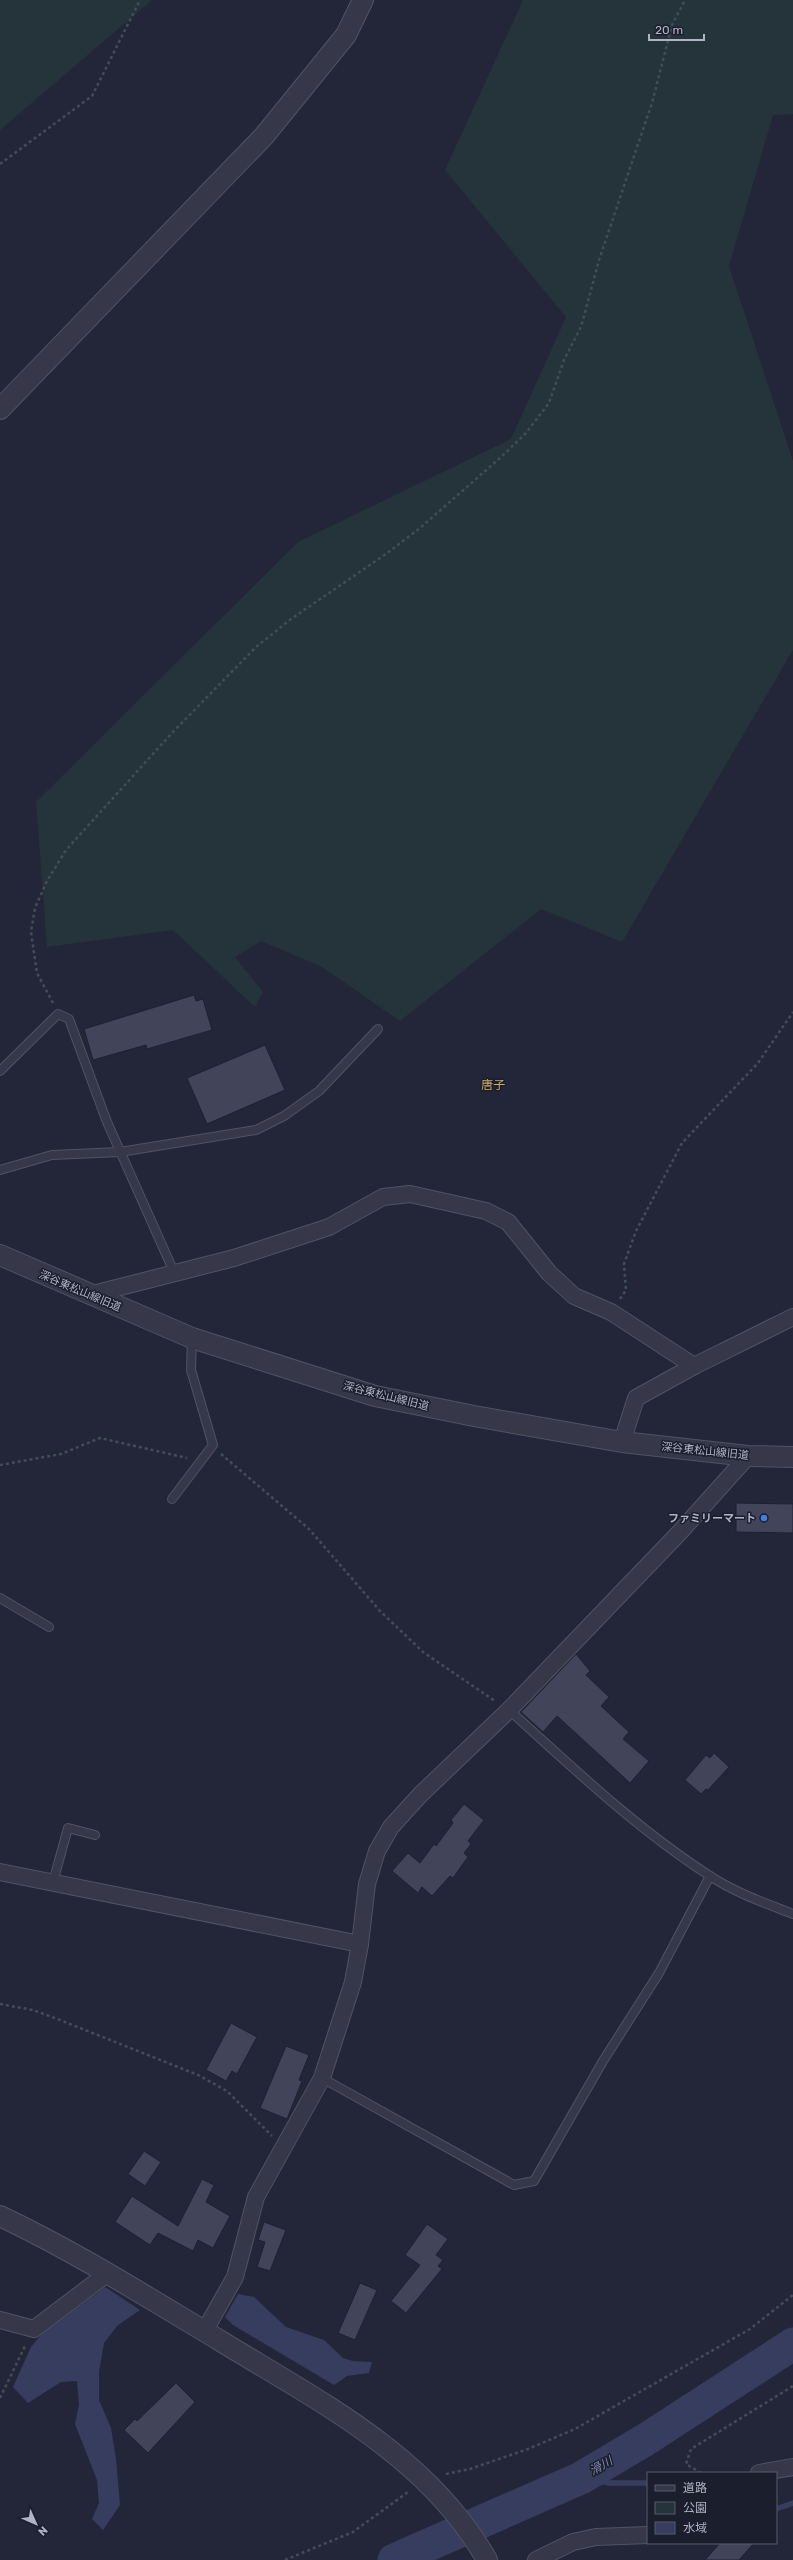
<svg xmlns="http://www.w3.org/2000/svg" width="793" height="2560" font-family="Rubik,'Noto Sans JP',sans-serif">
  <style>
    .green { fill: #25333a }
    .water { fill: #373d5e }
    .lines { fill: none; stroke-linecap: round; stroke-linejoin: round }
    .stream { stroke: #373d5e; stroke-width: 5.5 }
    .river { stroke: #373d5e; stroke-width: 33 }
    .building { fill: #42445a; stroke: #1d202f }
    .service-casing { stroke: #515363; stroke-width: 10 }
    .minor-casing { stroke: #515363; stroke-width: 18 }
    .tertiary-casing { stroke: #515363; stroke-width: 22 }
    .path { stroke: #424e57; stroke-width: 2.5; stroke-dasharray: 3 3; stroke-linecap: butt }
    .service { stroke: #363849; stroke-width: 8 }
    .minor { stroke: #363849; stroke-width: 16 }
    .tertiary { stroke: #363849; stroke-width: 20 }
    .shop-dot { fill: #3f7fe0; stroke: #1b1e2d; stroke-width: 1.5 }
    .labels { text-anchor: middle; dominant-baseline: central; stroke-width: 3; stroke-linejoin: round; paint-order: stroke }
    .street-label { font-size: 11px; fill: #b1b3c5; stroke: #1b1e2d }
    .poi-label { font-size: 11px; font-weight: bold; fill: #b1b3c5; stroke: #1b1e2d; text-anchor: end }
    .neighbourhood-label { font-size: 12px; fill: #ceaf63; stroke: #1b1e2d }
    .water-label { font-size: 12px; font-style: italic; fill: #8189b0; stroke: #1b1e2d }
  </style>
  <rect width="100%" height="100%" fill="#232638"/>
  <g class="green">
    <polygon points="0,0 152,0 0,130"/>
    <polygon points="523,0 793,0 793,114 773,115 729,266 793,461 793,650 622,942 541,909 400,1021 322,967 261,941 235,957 263,992 255,1007 173,930 47,947 36,802 298,542 511,439 566,317 445,170"/>
  </g>
  <g class="water">
    <polygon points="105,2287 140,2310 117,2326 104,2343 99,2372 99,2400 111,2428 116,2459 120,2505 103,2530 92,2519 99,2503 97,2480 75,2424 79,2405 77,2381 61,2382 28,2403 13,2387 31,2347 41,2335"/>
    <polygon points="238,2294 254,2297 286,2327 324,2340 343,2358 353,2361 372,2362 369,2373 347,2376 334,2385 233,2325 225,2317"/>
  </g>
  <g class="lines">
    <g class="stream">
      <polyline points="581,2478 609,2483 648,2483"/>
      <polyline points="776,2509 793,2503"/>
    </g>
    <polyline class="river" points="394,2560 581,2478 645,2440 793,2344"/>
  </g>
  <g class="building">
    <polygon points="194,995 196,1001 203,999 212,1030 147,1049 146,1045 93,1060 84,1029"/>
    <polygon points="265,1045 285,1090 207,1124 187,1078"/>
    <polygon points="736,1503 793,1504 793,1533 736,1532"/>
    <polygon points="576,1654 590,1671 586,1675 609,1697 601,1706 629,1732 623,1739 649,1761 630,1783 557,1716 543,1732 521,1712"/>
    <polygon points="714,1753 729,1767 708,1790 706,1789 701,1794 685,1780 706,1755 710,1758"/>
    <polygon points="464,1804 484,1820 468,1841 471,1844 464,1853 468,1857 453,1878 450,1876 432,1896 422,1887 418,1893 392,1871 408,1853 420,1863 434,1844 436,1846 453,1823 451,1820"/>
    <polygon points="231,2023 257,2037 237,2074 232,2071 226,2081 206,2070"/>
    <polygon points="286,2046 309,2055 299,2080 302,2081 287,2119 260,2108"/>
    <polygon points="144,2151 161,2162 145,2186 128,2174"/>
    <polygon points="202,2179 214,2185 206,2202 230,2216 213,2248 198,2240 193,2251 158,2233 150,2245 115,2222 132,2196 178,2226"/>
    <polygon points="264,2222 286,2230 270,2271 257,2267 265,2242 258,2240"/>
    <polygon points="427,2224 448,2239 436,2255 443,2260 438,2266 442,2269 406,2313 391,2301 420,2265 405,2255"/>
    <polygon points="360,2283 377,2290 355,2340 338,2333"/>
    <polygon points="176,2383 195,2402 148,2453 124,2430 135,2419 137,2421"/>
    <polygon points="720,2543 754,2543 739,2560 705,2560"/>
  </g>
  <g class="lines">
    <g class="service-casing">
      <g id="service">
        <polyline points="0,1071 58,1014 69,1019 107,1122 174,1272"/>
        <polyline points="0,1170 52,1155 120,1152 256,1130 284,1116 319,1091 378,1029"/>
        <polyline points="172,1499 213,1445 191,1370 192,1338"/>
        <polyline points="0,1598 49,1627"/>
        <path d="M509 1710C573 1768 637 1829 710 1876 736 1893 765 1903 793 1914"/>
        <polyline points="53,1882 68,1828 95,1835"/>
        <polyline points="322,2078 514,2185 534,2181 603,2061 659,1973 710,1876"/>
      </g>
    </g>
    <g class="minor-casing">
      <g id="minor">
        <polyline points="89,1295 234,1258 329,1227 383,1197 410,1194 486,1211 508,1222 549,1273 574,1296 611,1312 694,1366"/>
        <polyline points="622,1442 636,1398 694,1366 793,1317"/>
        <polyline points="0,1872 360,1944"/>
        <polyline points="0,2320 34,2329 108,2273"/>
        <polyline points="204,2332 235,2277 256,2197 322,2078 353,1982 360,1944 367,1884 377,1851 391,1827 420,1795 509,1710 680,1532 748,1456"/>
        <polyline points="759,2473 793,2467"/>
        <polyline points="536,2560 573,2542 596,2537 648,2535"/>
      </g>
    </g>
    <g class="tertiary-casing">
      <g id="tertiary">
        <polyline points="0,409 264,136 346,35 363,0"/>
        <polyline points="0,1255 192,1338 375,1396 474,1416 622,1442 748,1456 793,1457"/>
        <path d="M0 2216C76 2252 147 2297 219 2340 318 2401 428 2455 487 2560"/>
      </g>
    </g>
    <g class="path">
      <polyline points="0,164 92,96 140,0"/>
      <polyline points="53,1003 37,973 31,932 35,908 47,881 66,850 171,734 256,647 291,619 386,554 420,528 500,458 526,433 549,403 564,360 581,327 599,260 652,103 672,25 685,0"/>
      <polyline points="620,1299 626,1290 624,1264 636,1231 682,1143 758,1063 793,1012"/>
      <polyline points="221,1454 309,1529 380,1611 423,1652 495,1701"/>
      <polyline points="0,1465 61,1454 100,1438 187,1458"/>
      <polyline points="0,2004 33,2010 60,2020 198,2075 227,2091 272,2136"/>
      <polyline points="0,2398 26,2344"/>
      <polyline points="701,2473 686,2464 691,2449 793,2386"/>
      <polyline points="446,2474 470,2469 528,2449 575,2429 750,2329 793,2295"/>
      <polyline points="285,2560 353,2532 408,2492"/>
    </g>
    <use href="#service" class="service"/>
    <use href="#minor" class="minor"/>
    <use href="#tertiary" class="tertiary"/>
  </g>
  <circle class="shop-dot" cx="764" cy="1518" r="4"/>
  <g class="labels">
    <g class="street-label">
      <text transform="translate(80 1291) rotate(23)">深谷東松山線旧道</text>
      <text transform="translate(386 1396) rotate(14)">深谷東松山線旧道</text>
      <text transform="translate(705 1451) rotate(6)">深谷東松山線旧道</text>
    </g>
    <g class="poi-label">
      <text x="756" y="1518">ファミリーマート</text>
    </g>
    <g class="neighbourhood-label">
      <text x="493" y="1085">唐子</text>
    </g>
    <g class="water-label">
      <text transform="translate(601 2466) rotate(-30)">滑川</text>
    </g>
  </g>
  <rect x="647" y="2472" width="130" height="72" fill="#1b1e2d" stroke="#575a6a"/>
  <rect x="655" y="2485" width="20" height="6" fill="#363849" stroke="#575a6a"/>
  <text x="683" y="2492" font-size="12" fill="#b1b3c5">道路</text>
  <rect x="655" y="2502" width="20" height="12" fill="#25333a" stroke="#575a6a"/>
  <text x="683" y="2512" font-size="12" fill="#b1b3c5">公園</text>
  <rect x="655" y="2522" width="20" height="12" fill="#373d5e" stroke="#575a6a"/>
  <text x="683" y="2532" font-size="12" fill="#b1b3c5">水域</text>
  <g transform="translate(36 2524) rotate(135)" stroke="#1b1e2d" stroke-width="3" paint-order="stroke">
  <path d="M0-3L7 15L0 10L-7 15Z" fill="#b1b3c5"/>
  <text y="-6" font-size="11" font-weight="bold" text-anchor="middle" fill="#b1b3c5">N</text>
  </g>
  <path d="M649 34v6h55v-6" fill="none" stroke="#b1b3c5" stroke-width="2"/>
  <text x="655" y="34" font-size="12" fill="#b1b3c5" stroke="#1b1e2d" stroke-width="3" paint-order="stroke">20 m</text>
</svg>
